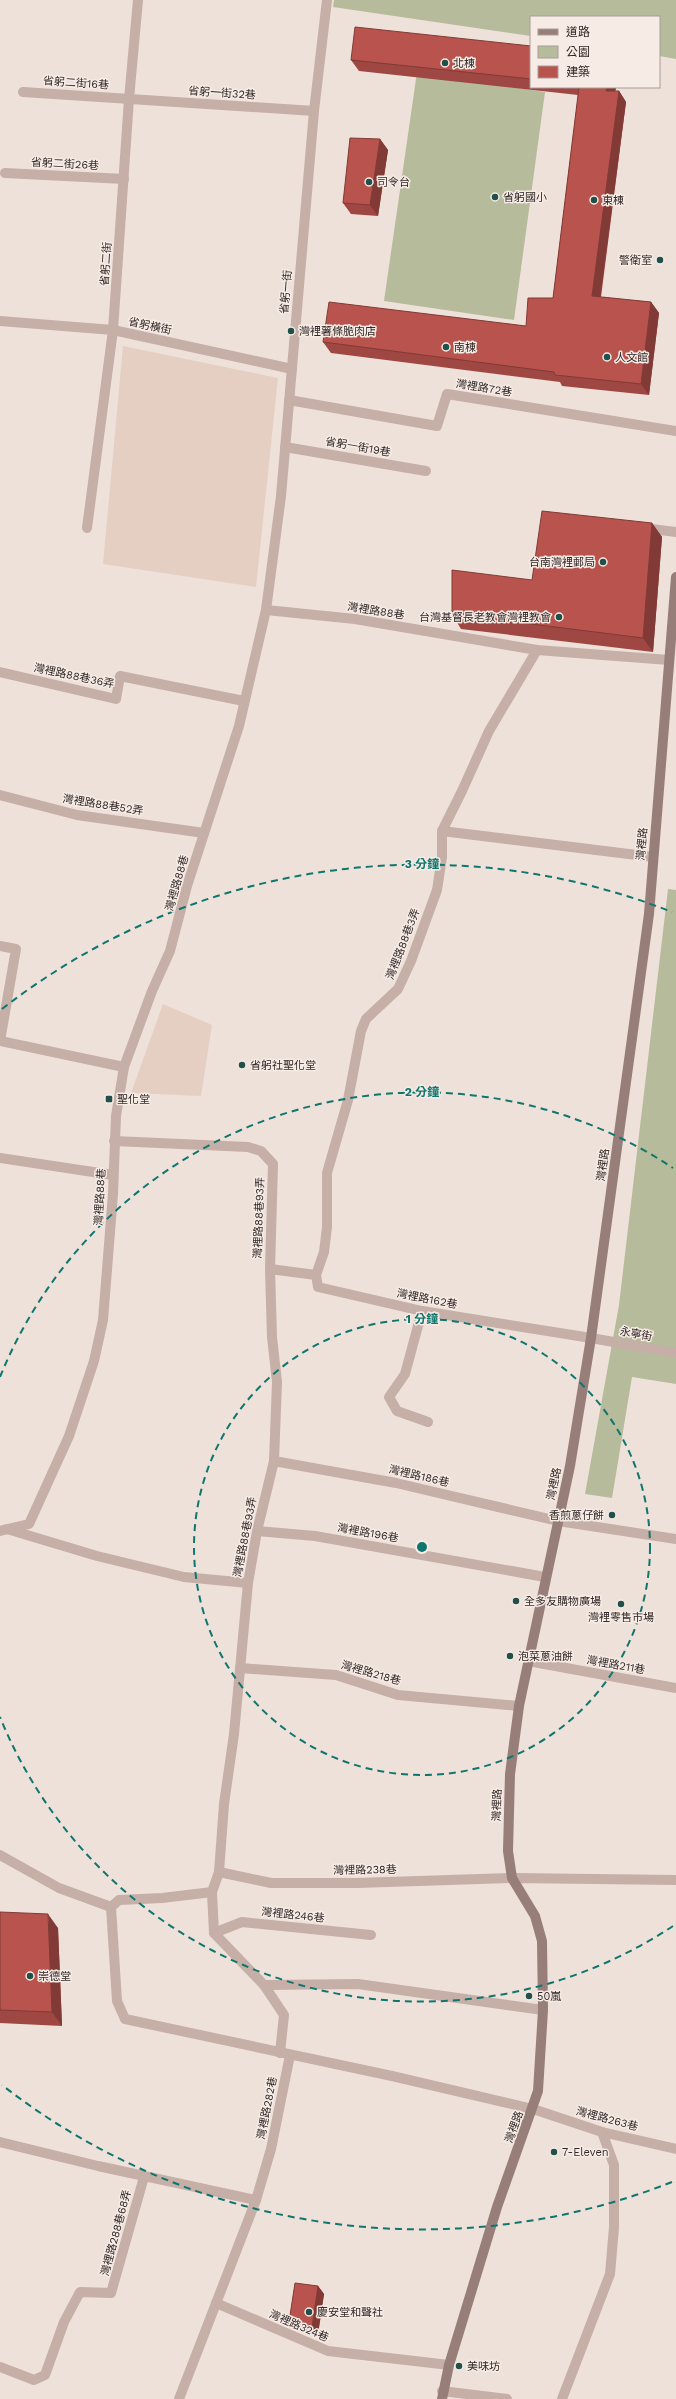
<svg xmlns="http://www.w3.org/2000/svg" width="676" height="2399" font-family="'Work Sans','Noto Sans TC',sans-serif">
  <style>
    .green { fill: #b6bb9b }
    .plaza { fill: #e5cfc2 }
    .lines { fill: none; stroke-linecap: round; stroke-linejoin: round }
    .lane { stroke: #c5afa7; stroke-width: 10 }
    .street { stroke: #c5afa7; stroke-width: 10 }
    .secondary { stroke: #987e79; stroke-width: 10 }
    .wall { fill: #9f4742 }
    .shaded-wall { fill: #823a36 }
    .building { fill: #b9534d; stroke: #823a36 }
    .ring { fill: none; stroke: #0f766e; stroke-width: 2; stroke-dasharray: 7 5 }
    .poi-dot { fill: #214f49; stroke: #f6ebe5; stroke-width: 1.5 }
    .labels { text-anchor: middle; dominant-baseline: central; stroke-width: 3; stroke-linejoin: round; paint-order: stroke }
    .poi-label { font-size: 11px; fill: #322827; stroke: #f6ebe5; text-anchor: start }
    .street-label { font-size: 11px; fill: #322827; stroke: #f6ebe5 }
    .centre { fill: #0f766e; stroke: #f6ebe5; stroke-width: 2 }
    .ring-label { font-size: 12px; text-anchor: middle; font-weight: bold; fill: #0f766e; stroke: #f6ebe5; stroke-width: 3; stroke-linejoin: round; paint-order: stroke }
  </style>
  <rect width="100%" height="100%" fill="#eee1da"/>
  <g class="green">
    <polygon points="334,0 676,0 676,59 659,56 659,17 531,17 531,36 333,7"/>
    <polygon points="417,72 545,92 514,320 384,301"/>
    <polygon points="668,889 676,890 676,1384 632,1377 612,1498 585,1494 619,1305"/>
  </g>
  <g class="plaza">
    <polygon points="123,346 278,378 256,587 103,564"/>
    <polygon points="163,1004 212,1025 201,1096 131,1093"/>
  </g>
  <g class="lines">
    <g class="lane">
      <polyline points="23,92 314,111"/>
      <polyline points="5,173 124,179"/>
      <polyline points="289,400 437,426 447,394 676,431"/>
      <polyline points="285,447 426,471"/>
      <polyline points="87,528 113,330 129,99 138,0"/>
      <polyline points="644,528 676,532"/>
      <polyline points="266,610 355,619 537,650 669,660"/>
      <polyline points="0,672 116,699 120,676 244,701"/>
      <polyline points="0,795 77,815 204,833"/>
      <polyline points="442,831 653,857"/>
      <polyline points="0,946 16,949 0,1041"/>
      <polyline points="0,1041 124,1067"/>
      <polyline points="114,1141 248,1147 261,1151 273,1164 270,1269 272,1337 277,1382 274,1461 257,1531 248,1583 234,1734 224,1804 219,1872 212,1892 214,1933 264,1985 284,2015 280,2053"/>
      <polyline points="0,1158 113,1175"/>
      <polyline points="270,1269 316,1275 318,1287 422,1311 591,1338"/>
      <polyline points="316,1275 324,1252 327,1227 327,1173 348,1100 361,1031 366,1019 398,989 411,961 437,890 442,857 442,831 462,791 489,731 537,650"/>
      <polyline points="422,1311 405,1374 389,1397 397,1411 428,1422"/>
      <polyline points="274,1461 396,1483 558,1521 676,1539"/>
      <polyline points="7,1529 97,1556 184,1577 248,1583"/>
      <polyline points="0,1531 29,1524 69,1436 94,1361 103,1320 113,1194 116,1116 124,1067 152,991 170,951 187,886 239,726 266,610 281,496 314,111 327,0"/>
      <polyline points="257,1531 315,1536 545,1577"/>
      <polyline points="240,1668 336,1675 398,1695 519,1706"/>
      <polyline points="0,1855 59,1888 111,1907 117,2001 125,2019 392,2076 533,2109 602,2132 676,2149"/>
      <polyline points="219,1872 271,1883 357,1883 512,1878 676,1880"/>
      <polyline points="111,1907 119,1900 162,1898 212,1892"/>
      <polyline points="214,1933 242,1922 371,1935"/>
      <polyline points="264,1985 358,1984 543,2010"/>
      <polyline points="0,2142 98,2166 256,2200"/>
      <polyline points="216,2303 328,2351 449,2365"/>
      <polyline points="0,2367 34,2380 45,2375 64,2322 80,2292 111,2293 144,2177"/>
      <polyline points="442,2391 507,2399"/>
      <polyline points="179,2399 256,2200 271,2149 290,2055"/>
      <polyline points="562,2399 610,2274 614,2227 614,2165 602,2132"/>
    </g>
    <g class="street">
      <polyline points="0,321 113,330 292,369"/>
      <polyline points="591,1338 676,1353"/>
      <polyline points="528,1661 676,1688"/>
    </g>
    <polyline class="secondary" points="442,2399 449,2365 497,2207 538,2091 543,2010 542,1941 535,1916 512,1878 508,1851 510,1774 519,1706 570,1466 591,1338 649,914 676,577"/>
  </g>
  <g class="wall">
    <polygon points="531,46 531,87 616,87 615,91 619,91 626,102 601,297 651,302 659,313 649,395 562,386 560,382 331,353 323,342 526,326 553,298 578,95 359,71 351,60"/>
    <polygon points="380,139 388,150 378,216 351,214 343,203"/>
    <polygon points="652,523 662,537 653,652 461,629 452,614 532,580"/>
    <polygon points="0,1912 58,1928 62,2026 0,2023"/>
    <polygon points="318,2286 324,2294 318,2334 295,2330 289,2322"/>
  </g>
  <g class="shaded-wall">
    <polygon points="607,87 616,87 614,102 606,91"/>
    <polygon points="619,91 626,102 599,307 592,296"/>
    <polygon points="380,139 388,150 378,216 370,205"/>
    <polygon points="651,302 659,313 649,395 641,384"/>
    <polygon points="652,523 662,537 653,652 643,638"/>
    <polygon points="48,1914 58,1928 62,2026 52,2012"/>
    <polygon points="318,2286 324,2294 318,2334 312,2327"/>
  </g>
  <g class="building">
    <polygon points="355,27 531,46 531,79 351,60"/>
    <polygon points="579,87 607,87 606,91 619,91 592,296 651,302 641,384 555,375 554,372 323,342 329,302 526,326 528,298 553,298"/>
    <polygon points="350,138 380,139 370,205 343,203"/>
    <polygon points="542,511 652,523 643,638 452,614 452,570 532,580"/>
    <polygon points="0,1912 48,1914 52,2012 0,2010"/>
    <polygon points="295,2283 318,2286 312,2327 289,2322"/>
  </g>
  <g class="ring">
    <circle cx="422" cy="1547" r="228"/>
    <path d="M673 1926A455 455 0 0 1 0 1717M0 1377A455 455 0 0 1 673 1168"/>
    <path d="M672 2182A683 683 0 0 1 2 2085M2 1009A683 683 0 0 1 672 912"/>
  </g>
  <g class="poi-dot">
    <circle cx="445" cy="63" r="4"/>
    <circle cx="369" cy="182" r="4"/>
    <circle cx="495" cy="197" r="4"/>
    <circle cx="594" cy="200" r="4"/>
    <circle cx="660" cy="260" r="4"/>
    <circle cx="291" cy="331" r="4"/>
    <circle cx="446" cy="347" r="4"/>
    <circle cx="607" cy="357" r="4"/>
    <circle cx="603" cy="562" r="4"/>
    <circle cx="559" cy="617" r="4"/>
    <circle cx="242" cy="1065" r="4"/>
    <rect x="105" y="1095" width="8" height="8" rx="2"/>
    <circle cx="612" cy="1515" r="4"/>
    <circle cx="516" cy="1601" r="4"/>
    <circle cx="621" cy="1604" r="4"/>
    <circle cx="510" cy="1656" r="4"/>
    <circle cx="30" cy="1976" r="4"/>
    <circle cx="529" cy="1996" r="4"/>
    <circle cx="554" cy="2152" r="4"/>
    <circle cx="309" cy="2312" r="4"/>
    <circle cx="459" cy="2366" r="4"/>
  </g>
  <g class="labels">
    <g class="poi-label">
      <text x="453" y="63">北棟</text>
      <text x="377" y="182">司令台</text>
      <text x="503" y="197">省躬國小</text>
      <text x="602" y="200">東棟</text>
      <text x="652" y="260" text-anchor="end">警衛室</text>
      <text x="299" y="331">灣裡薯條脆肉店</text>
      <text x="454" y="347">南棟</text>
      <text x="615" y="357">人文館</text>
      <text x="595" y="562" text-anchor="end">台南灣裡郵局</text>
      <text x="551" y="617" text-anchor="end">台灣基督長老教會灣裡教會</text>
      <text x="250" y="1065">省躬社聖化堂</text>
      <text x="117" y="1099">聖化堂</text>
      <text x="604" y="1515" text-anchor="end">香煎蔥仔餅</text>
      <text x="524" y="1601">全多友購物廣場</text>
      <text x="621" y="1617" text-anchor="middle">灣裡零售市場</text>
      <text x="518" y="1656">泡菜蔥油餅</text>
      <text x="38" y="1976">崇德堂</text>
      <text x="537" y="1996">50嵐</text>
      <text x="562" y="2152">7-Eleven</text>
      <text x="317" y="2312">慶安堂和聲社</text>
      <text x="467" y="2366">美味坊</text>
    </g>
    <g class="street-label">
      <text transform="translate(76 83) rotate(4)">省躬二街16巷</text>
      <text transform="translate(222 93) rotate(4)">省躬一街32巷</text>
      <text transform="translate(65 164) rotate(3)">省躬二街26巷</text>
      <text transform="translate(106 264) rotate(-86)">省躬二街</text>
      <text transform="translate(286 292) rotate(-85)">省躬一街</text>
      <text transform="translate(150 326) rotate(12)">省躬橫街</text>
      <text transform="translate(484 388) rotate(9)">灣裡路72巷</text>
      <text transform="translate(358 447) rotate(10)">省躬一街19巷</text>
      <text transform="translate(376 611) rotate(9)">灣裡路88巷</text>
      <text transform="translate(74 676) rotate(12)">灣裡路88巷36弄</text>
      <text transform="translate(103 805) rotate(9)">灣裡路88巷52弄</text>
      <text transform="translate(642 844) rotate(-85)">灣裡路</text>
      <text transform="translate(177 883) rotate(-74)">灣裡路88巷</text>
      <text transform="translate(403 944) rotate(-69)">灣裡路88巷3弄</text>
      <text transform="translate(603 1165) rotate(-82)">灣裡路</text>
      <text transform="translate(100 1197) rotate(-87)">灣裡路88巷</text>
      <text transform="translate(259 1218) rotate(-88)">灣裡路88巷93弄</text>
      <text transform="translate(427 1299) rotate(11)">灣裡路162巷</text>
      <text transform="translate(636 1334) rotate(10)">永寧街</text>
      <text transform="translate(419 1476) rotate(13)">灣裡路186巷</text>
      <text transform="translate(554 1484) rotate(-78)">灣裡路</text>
      <text transform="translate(368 1533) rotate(10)">灣裡路196巷</text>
      <text transform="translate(245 1537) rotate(-79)">灣裡路88巷93弄</text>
      <text transform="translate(616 1665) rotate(10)">灣裡路211巷</text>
      <text transform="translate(371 1673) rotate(16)">灣裡路218巷</text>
      <text transform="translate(497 1805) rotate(-88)">灣裡路</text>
      <text transform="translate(365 1870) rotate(-1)">灣裡路238巷</text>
      <text transform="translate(293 1915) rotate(6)">灣裡路246巷</text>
      <text transform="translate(267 2108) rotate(-79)">灣裡路282巷</text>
      <text transform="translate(607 2119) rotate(15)">灣裡路263巷</text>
      <text transform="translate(514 2127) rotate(-70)">灣裡路</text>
      <text transform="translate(116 2233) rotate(-75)">灣裡路288巷68弄</text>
      <text transform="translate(299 2326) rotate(23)">灣裡路324巷</text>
    </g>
  </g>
  <circle cx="422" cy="1547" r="6" class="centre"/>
  <g class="ring-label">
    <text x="422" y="868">3 分鐘</text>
    <text x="422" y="1096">2 分鐘</text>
    <text x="422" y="1323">1 分鐘</text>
  </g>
  <rect x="530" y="16" width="130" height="72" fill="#f6ebe5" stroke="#a89d99"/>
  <rect x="538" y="29" width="20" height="6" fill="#987e79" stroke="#a89d99"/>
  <text x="566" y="36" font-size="12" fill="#322827">道路</text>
  <rect x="538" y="46" width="20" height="12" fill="#b6bb9b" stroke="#a89d99"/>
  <text x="566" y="56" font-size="12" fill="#322827">公園</text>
  <rect x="538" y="66" width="20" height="12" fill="#b9534d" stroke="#a89d99"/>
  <text x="566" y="76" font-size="12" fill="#322827">建築</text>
</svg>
